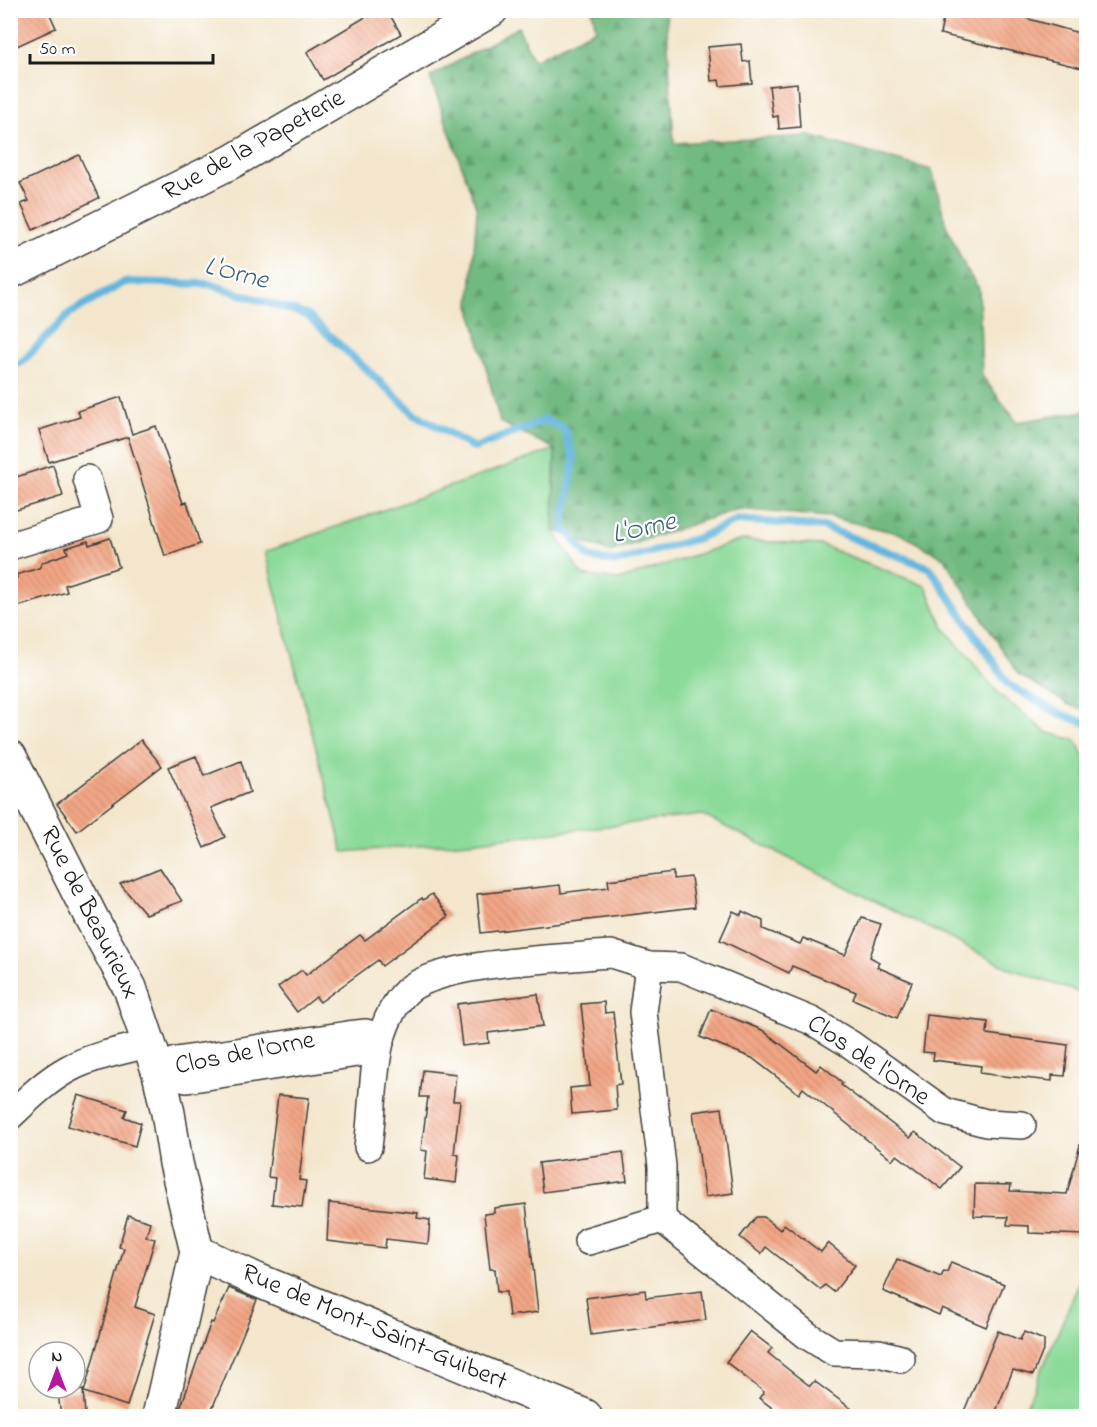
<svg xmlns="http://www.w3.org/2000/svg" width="1097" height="1427" font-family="'Indie Flower',sans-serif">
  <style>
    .green { fill: #8cda99; stroke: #547b5a; stroke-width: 1.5 }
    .forest { fill: url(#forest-firs); stroke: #466b4e; stroke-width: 1.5 }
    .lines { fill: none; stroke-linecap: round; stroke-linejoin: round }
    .stream { stroke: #62b5dd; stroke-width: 8 }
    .building { fill: url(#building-back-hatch) }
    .minor-casing { stroke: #3c3a36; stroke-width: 30 }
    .tertiary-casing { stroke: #3c3a36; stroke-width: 36 }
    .minor { stroke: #fff; stroke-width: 27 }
    .tertiary { stroke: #fff; stroke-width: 33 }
    .labels { text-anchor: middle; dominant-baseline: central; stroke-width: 4.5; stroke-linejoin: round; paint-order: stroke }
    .street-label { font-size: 26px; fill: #1c1c1c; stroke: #fff }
    .water-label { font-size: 27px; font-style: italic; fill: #3c6173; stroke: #fff }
  </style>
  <defs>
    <pattern id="forest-firs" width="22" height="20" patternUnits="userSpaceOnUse" patternTransform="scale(1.5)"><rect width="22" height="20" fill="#71ba81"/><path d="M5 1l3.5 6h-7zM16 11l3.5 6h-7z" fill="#619f6f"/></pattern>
    <pattern id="building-back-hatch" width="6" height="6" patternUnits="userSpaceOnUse" patternTransform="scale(1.5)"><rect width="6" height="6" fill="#f2a685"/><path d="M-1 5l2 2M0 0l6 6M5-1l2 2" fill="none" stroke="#cf8e72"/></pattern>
  </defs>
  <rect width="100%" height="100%" fill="#fff"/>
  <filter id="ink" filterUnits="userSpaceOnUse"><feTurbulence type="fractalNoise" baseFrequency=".0167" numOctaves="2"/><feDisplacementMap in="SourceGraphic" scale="12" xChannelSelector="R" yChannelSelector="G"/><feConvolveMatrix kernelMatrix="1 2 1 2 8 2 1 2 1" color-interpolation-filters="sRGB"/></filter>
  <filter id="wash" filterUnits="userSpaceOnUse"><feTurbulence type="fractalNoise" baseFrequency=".008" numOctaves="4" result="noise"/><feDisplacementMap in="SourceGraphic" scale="24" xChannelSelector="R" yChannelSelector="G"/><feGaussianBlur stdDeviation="1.35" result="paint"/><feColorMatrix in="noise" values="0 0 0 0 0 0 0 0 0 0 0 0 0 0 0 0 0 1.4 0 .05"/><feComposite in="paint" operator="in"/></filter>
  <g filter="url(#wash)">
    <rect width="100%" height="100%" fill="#f3e6cc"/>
    <g class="green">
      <polygon points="555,449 553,530 582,575 618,580 741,540 821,545 926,586 944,628 999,694 1046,732 1075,740 1086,758 1086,995 1011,969 702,815 469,842 343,852 265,552"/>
      <polygon points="1086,1267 1086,1416 1022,1416"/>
    </g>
    <polygon class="forest" points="592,11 666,11 674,143 810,136 932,170 946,225 966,269 979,289 982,376 1017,422 1086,411 1086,711 1067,704 1018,674 944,558 901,534 829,517 738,509 609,552 553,530 555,449 500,422 470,306 477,209 430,77 518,27 534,60 596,29"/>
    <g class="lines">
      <polyline class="stream" points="10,368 22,362 70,313 125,282 209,284 307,315 414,413 474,448 545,420 564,428 574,460 563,527 589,557 616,562 698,538 738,520 824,527 930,568 1009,685 1058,713 1086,723"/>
    </g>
    <g id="blocks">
      <g class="building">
        <polygon points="22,10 48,10 56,28 17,46 10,31 10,16"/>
        <polygon points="377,10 387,10 401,34 323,80 307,52"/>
        <polygon points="945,10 997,10 1086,35 1086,69 940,34"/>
        <polygon points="741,44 743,62 750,61 752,83 720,86 719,80 711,81 708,47"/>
        <polygon points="797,83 800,127 779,129 778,116 773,117 769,86"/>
        <polygon points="79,155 99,198 33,230 21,204 29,201 20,183"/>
        <polygon points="121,397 132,434 156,426 183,503 187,502 200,544 165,556 128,437 49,462 39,430 80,417 78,411"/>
        <polygon points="53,465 63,496 10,512 10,479"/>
        <polygon points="110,538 119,567 65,585 67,592 10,609 10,581 17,578 16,575 39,568 43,562 68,553 66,548 88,541 89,545"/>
        <polygon points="141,740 162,766 77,831 57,804"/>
        <polygon points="196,756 204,776 241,761 250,792 211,808 225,837 204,848 168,767"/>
        <polygon points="160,868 182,901 146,914 120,884"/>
        <polygon points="673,872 673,879 691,877 695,907 481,933 477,894 560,885 561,893 609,887 608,880"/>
        <polygon points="432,894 449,916 382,966 378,960 320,1002 316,997 297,1012 278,987 302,970 306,975 360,935 365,940 422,898 423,900"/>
        <polygon points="733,911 741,915 742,911 763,921 763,929 800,944 803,938 845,955 862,918 881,924 870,957 879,962 877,967 912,982 897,1018 853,999 856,992 792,966 789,973 720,940"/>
        <polygon points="538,994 543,1026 488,1033 489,1043 462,1046 457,1004"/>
        <polygon points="604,1002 605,1013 613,1012 621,1084 615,1085 617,1110 572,1114 570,1088 590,1086 581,1004"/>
        <polygon points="711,1009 762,1030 816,1071 821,1065 843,1083 841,1085 910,1138 915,1132 960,1167 942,1189 897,1155 892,1160 803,1088 799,1094 752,1058 700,1037"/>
        <polygon points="927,1015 988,1022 987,1034 1068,1045 1065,1076 1052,1075 1052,1081 994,1075 980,1073 981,1066 933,1060 934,1053 923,1052"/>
        <polygon points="423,1070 456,1074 453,1101 460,1101 454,1154 459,1155 456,1183 424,1179 427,1151 421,1150 428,1097 420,1097"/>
        <polygon points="78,1095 127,1110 124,1117 141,1123 135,1146 68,1126"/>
        <polygon points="278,1095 309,1098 299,1180 306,1181 302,1207 272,1204 275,1178 268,1177"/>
        <polygon points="722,1108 733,1193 705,1197 693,1112"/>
        <polygon points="1080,1145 1086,1145 1086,1235 1029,1233 1029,1226 1007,1225 1008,1217 974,1216 975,1184 1011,1185 1010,1191 1067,1194"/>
        <polygon points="623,1152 627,1181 543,1192 539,1163"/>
        <polygon points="329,1203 418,1213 417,1218 430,1220 428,1244 386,1239 385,1248 327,1241"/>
        <polygon points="526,1204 538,1312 509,1316 506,1292 497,1292 495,1269 490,1269 484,1214 494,1213 494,1208"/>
        <polygon points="128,1215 150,1222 146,1237 155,1239 135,1307 155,1314 127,1406 84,1392 124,1248 119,1247"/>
        <polygon points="756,1217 764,1217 780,1230 784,1224 821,1252 828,1243 855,1265 834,1292 825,1285 821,1290 766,1247 761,1254 740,1237"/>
        <polygon points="897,1259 941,1277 944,1271 947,1272 951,1262 1004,1284 986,1327 942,1308 939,1315 883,1291"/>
        <polygon points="229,1288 257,1300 209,1416 200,1416 180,1409 211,1322 213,1323"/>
        <polygon points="645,1290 646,1298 702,1291 706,1320 591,1335 586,1298"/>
        <polygon points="750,1331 772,1348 768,1353 789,1370 810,1386 814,1381 861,1416 783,1416 759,1398 764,1392 726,1362"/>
        <polygon points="998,1331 1020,1340 1024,1332 1044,1340 1044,1348 1033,1375 1013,1370 994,1416 962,1416"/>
        <polygon points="83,1390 85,1414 61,1416 58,1393"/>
      </g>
    </g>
  </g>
  <g filter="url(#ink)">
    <use href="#blocks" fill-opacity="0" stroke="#3c3a36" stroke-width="1.5"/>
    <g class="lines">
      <g class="minor-casing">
        <g id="minor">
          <polyline points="10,546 99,519 87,479"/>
          <polyline points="649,966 643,1012 662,1166 662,1219 808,1336 834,1352 879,1353 901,1359"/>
          <polyline points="159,1073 187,1079 364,1052 381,1039"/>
          <polyline points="159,1073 176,1061 348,1035 366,1033 381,1039"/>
          <path d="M10 1116C28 1099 46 1081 68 1069 92 1056 121 1051 147 1044"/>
          <path d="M368 1147C373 1112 372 1072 381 1038 386 1021 397 997 412 987 451 962 547 960 595 955L611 954 649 966 681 967 812 1021 850 1044 945 1112 986 1123 1022 1125"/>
          <polyline points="588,1241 662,1219"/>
        </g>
      </g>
      <g class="tertiary-casing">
        <g id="tertiary">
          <polyline points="10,272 233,161 491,10"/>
          <polyline points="10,757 92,919 130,988 159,1073 168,1113 176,1163 197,1252 159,1416"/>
          <polyline points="197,1252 257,1280 585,1416"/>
        </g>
      </g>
      <use href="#minor" class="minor"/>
      <use href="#tertiary" class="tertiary"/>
    </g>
  </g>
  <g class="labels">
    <g class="street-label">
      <text transform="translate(254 146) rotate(-29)">Rue de la Papeterie</text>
      <text transform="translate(89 913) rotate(63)">Rue de Beaurieux</text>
      <text transform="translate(245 1054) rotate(-11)">Clos de l'Orne</text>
      <text transform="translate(868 1061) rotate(34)">Clos de l'Orne</text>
      <text transform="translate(374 1328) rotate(23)">Rue de Mont-Saint-Guibert</text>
    </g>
    <g class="water-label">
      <text transform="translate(236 274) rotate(14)">L'Orne</text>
      <text transform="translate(644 529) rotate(-13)">L'Orne</text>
    </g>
  </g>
  <rect width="1097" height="1427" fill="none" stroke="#fff" stroke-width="36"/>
  <g transform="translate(57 1370)"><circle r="28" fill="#ffffff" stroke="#a4a4a4" stroke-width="1.5"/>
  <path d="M0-4.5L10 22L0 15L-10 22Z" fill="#b5179e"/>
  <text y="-9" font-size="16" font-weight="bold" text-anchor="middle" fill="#1c1c1c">N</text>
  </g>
  <path d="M30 54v9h183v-9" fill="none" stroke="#1c1c1c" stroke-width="3"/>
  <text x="39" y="54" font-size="18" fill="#1c1c1c" stroke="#ffffff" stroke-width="4.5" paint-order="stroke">50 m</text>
</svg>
